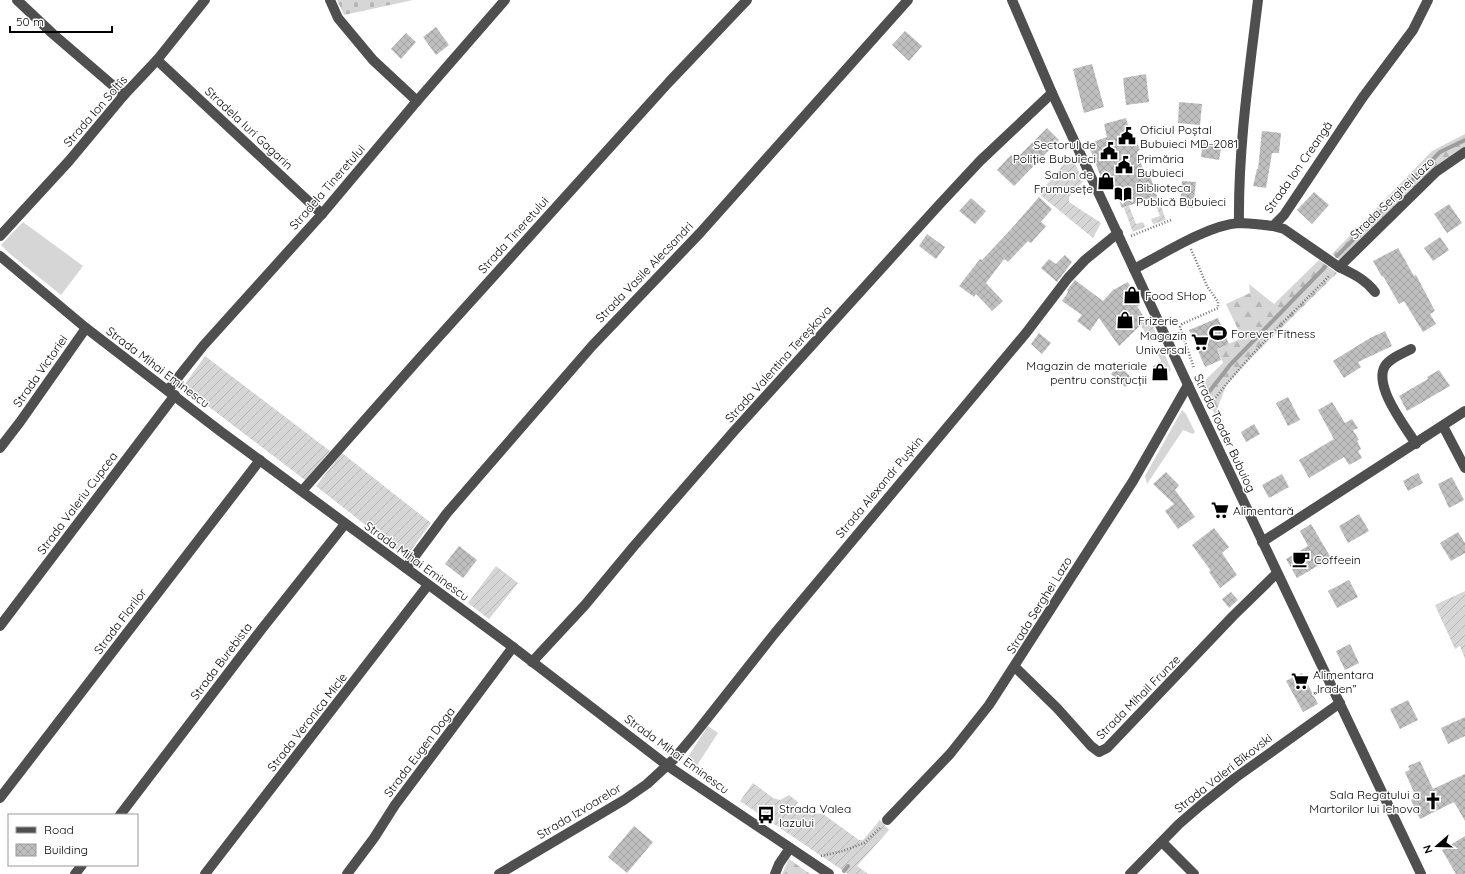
<svg xmlns="http://www.w3.org/2000/svg" width="1465" height="874" font-family="Quicksand,sans-serif">
  <style>
    .grass { fill: #d6d6d6 }
    .forest { fill: url(#forest-firs) }
    .cemetery { fill: url(#cemetery-stones) }
    .garden { fill: url(#garden-furrows) }
    .lines { fill: none; stroke-linecap: round; stroke-linejoin: round }
    .stream { stroke: #9d9d9d; stroke-width: 4 }
    .building { fill: url(#building-cross-hatch) }
    .path { stroke: #717171; stroke-width: 2.5; stroke-dasharray: 1 2; stroke-linecap: butt }
    .minor { stroke: #4f4f4f; stroke-width: 10 }
    .labels { text-anchor: middle; dominant-baseline: central; stroke-width: 3; stroke-linejoin: round; paint-order: stroke }
    .street-label { font-size: 12px; fill: #000; stroke: #fff }
    .poi-label { font-size: 12px; fill: #000; stroke: #fff; text-anchor: start }
  </style>
  <defs>
    <pattern id="forest-firs" width="22" height="20" patternUnits="userSpaceOnUse"><rect width="22" height="20" fill="#d6d6d6"/><path d="M5 1l3.5 6h-7zM16 11l3.5 6h-7z" fill="#b6b6b6"/></pattern>
    <pattern id="cemetery-stones" width="16" height="16" patternUnits="userSpaceOnUse"><rect width="16" height="16" fill="#d6d6d6"/><path d="M2 7V4a2 2 0 0 1 4 0v3zM10 15v-3a2 2 0 0 1 4 0v3z" fill="#b6b6b6"/></pattern>
    <pattern id="garden-furrows" width="10" height="10" patternUnits="userSpaceOnUse"><rect width="10" height="10" fill="#d6d6d6"/><path d="M-1 1l2-2M0 10L10 0M9 11l2-2" fill="none" stroke="#b6b6b6"/></pattern>
    <pattern id="building-cross-hatch" width="8" height="8" patternUnits="userSpaceOnUse"><rect width="8" height="8" fill="#bfbfbf"/><path d="M0 0l8 8M0 8l8-8" fill="none" stroke="#a2a2a2"/></pattern>
  </defs>
  <rect width="100%" height="100%" fill="#fff"/>
  <g class="grass">
    <polygon points="23,222 83,266 61,295 9,253 1,245"/>
    <polygon points="1162,347 1171,370 1168,373 1154,348"/>
    <polygon points="1182,410 1186,414 1195,432 1193,434 1183,430 1147,484 1145,476"/>
    <polygon points="708,726 718,733 694,770 684,763"/>
  </g>
  <g class="forest">
    <polygon points="1465,134 1465,148 1341,261 1332,254 1432,151"/>
    <polygon points="1319,260 1337,273 1249,360 1226,386 1217,409 1226,432 1223,433 1201,384 1223,363 1217,349 1242,338 1226,304 1250,293 1249,284 1274,304"/>
    <polygon points="789,859 810,874 782,874"/>
  </g>
  <polygon class="cemetery" points="337,0 413,0 344,15"/>
  <g class="garden">
    <polygon points="1071,155 1083,181 1069,197 1069,202 1101,223 1093,238 1039,194"/>
    <polygon points="1157,196 1166,220 1153,224 1151,219 1160,216 1155,203 1150,204 1148,199"/>
    <polygon points="1129,206 1136,224 1143,222 1145,227 1133,232 1124,208"/>
    <polygon points="1149,316 1157,336 1150,342 1141,325"/>
    <polygon points="205,356 330,451 305,480 183,387"/>
    <polygon points="342,453 431,523 406,557 316,486"/>
    <polygon points="496,566 518,583 489,619 468,603"/>
    <polygon points="1465,591 1465,659 1460,646 1455,649 1435,605"/>
    <polygon points="753,783 773,798 780,800 789,795 798,802 796,805 799,812 823,814 859,840 863,840 880,820 889,830 857,866 868,874 848,874 740,801"/>
  </g>
  <g class="lines">
    <g class="stream">
      <polyline points="1337,256 1440,152 1465,140"/>
      <polyline points="1209,392 1230,365 1325,267"/>
      <polyline points="844,871 848,866"/>
    </g>
  </g>
  <g class="building">
    <polygon points="436,27 449,45 436,55 423,37"/>
    <polygon points="905,31 922,46 909,61 892,45"/>
    <polygon points="406,33 416,42 401,59 391,49"/>
    <polygon points="1092,64 1104,107 1084,113 1073,69"/>
    <polygon points="1146,74 1149,102 1126,105 1123,78"/>
    <polygon points="1179,102 1202,104 1200,125 1178,123"/>
    <polygon points="1126,118 1129,129 1130,128 1134,138 1135,138 1140,150 1137,152 1145,175 1149,173 1157,196 1122,208 1112,182 1104,185 1088,144 1107,137 1104,124"/>
    <polygon points="1047,128 1059,140 1014,186 997,170 1011,155 1015,160"/>
    <polygon points="1262,131 1281,133 1279,153 1272,153 1266,188 1253,186 1257,169 1258,169"/>
    <polygon points="1203,142 1222,144 1219,160 1201,157"/>
    <polygon points="1182,181 1196,182 1193,208 1180,206"/>
    <polygon points="1314,192 1329,205 1312,224 1297,210"/>
    <polygon points="1039,197 1052,209 1041,222 1046,226 1031,243 1028,241 1008,262 1004,259 986,283 1003,301 992,311 976,294 974,297 959,286 980,259 982,260 1013,227"/>
    <polygon points="971,198 986,211 975,224 959,211"/>
    <polygon points="1449,204 1462,223 1447,233 1434,214"/>
    <polygon points="927,234 945,247 936,259 919,246"/>
    <polygon points="1440,237 1449,250 1433,261 1424,248"/>
    <polygon points="1398,248 1414,276 1416,275 1435,311 1430,314 1436,324 1423,332 1404,301 1399,304 1383,276 1382,277 1373,261"/>
    <polygon points="1065,255 1072,262 1057,282 1041,268 1049,259 1056,264"/>
    <polygon points="1075,280 1103,301 1113,290 1128,282 1140,305 1137,306 1146,320 1119,346 1099,318 1090,331 1077,321 1082,315 1062,301 1068,292 1067,290"/>
    <polygon points="1218,318 1229,344 1217,349 1221,360 1205,367 1189,330"/>
    <polygon points="1385,331 1392,346 1358,362 1361,367 1344,378 1333,361 1370,338"/>
    <polygon points="1039,333 1051,343 1042,354 1031,344"/>
    <polygon points="1161,361 1168,373 1158,379 1152,367"/>
    <polygon points="1119,365 1133,379 1125,387 1111,374"/>
    <polygon points="1439,370 1450,386 1407,411 1399,396 1428,379 1427,377"/>
    <polygon points="1288,397 1300,420 1288,426 1276,403"/>
    <polygon points="1332,402 1345,423 1352,419 1358,428 1353,430 1359,440 1357,441 1361,449 1358,451 1362,458 1349,465 1344,457 1309,478 1299,460 1334,439 1318,410"/>
    <polygon points="1254,424 1260,434 1246,442 1241,432"/>
    <polygon points="1166,472 1179,485 1175,490 1195,517 1178,529 1165,511 1174,504 1153,484"/>
    <polygon points="1418,473 1423,483 1408,491 1403,481"/>
    <polygon points="1282,474 1289,487 1269,498 1262,485"/>
    <polygon points="1452,477 1464,500 1449,508 1438,484"/>
    <polygon points="1359,514 1369,531 1348,543 1339,526"/>
    <polygon points="1311,524 1331,558 1297,578 1286,559 1308,546 1300,531"/>
    <polygon points="1214,528 1229,547 1222,553 1237,575 1220,588 1209,572 1211,571 1192,545"/>
    <polygon points="1458,532 1465,543 1465,553 1451,561 1440,543"/>
    <polygon points="459,546 477,560 463,578 445,564"/>
    <polygon points="1349,580 1358,597 1337,608 1328,591"/>
    <polygon points="1231,592 1238,600 1229,608 1222,599"/>
    <polygon points="1350,644 1359,663 1345,670 1336,651"/>
    <polygon points="1302,673 1318,704 1303,712 1286,681"/>
    <polygon points="1408,700 1418,720 1400,729 1390,709"/>
    <polygon points="1465,717 1465,736 1448,744 1441,728"/>
    <polygon points="1420,761 1433,789 1465,774 1465,821 1454,802 1420,819 1411,800 1416,797 1405,772 1410,770 1408,766"/>
    <polygon points="634,826 653,842 627,873 608,857"/>
    <polygon points="1465,836 1465,874 1456,874 1442,850"/>
  </g>
  <g class="lines">
    <g class="path">
      <polyline points="1131,236 1171,220"/>
      <polyline points="1191,249 1207,286 1218,302 1218,308 1182,324 1180,327 1194,368"/>
      <path d="M1210 405C1246 357 1289 317 1330 275"/>
      <polyline points="821,856 843,851 864,843 880,828"/>
    </g>
    <g class="minor">
      <polyline points="17,0 53,34 124,95"/>
      <polyline points="330,0 338,18 373,60 417,101"/>
      <polyline points="1012,0 1052,93 1188,385 1421,874"/>
      <polyline points="157,60 322,214"/>
      <path d="M1239 223C1238 149 1249 74 1258 0"/>
      <polyline points="1273,226 1284,229 1339,267 1436,172 1465,152"/>
      <polyline points="0,236 69,161 124,95 157,60 205,0"/>
      <polyline points="0,256 86,328 220,431 513,647 668,766 829,874"/>
      <path d="M1339 267C1353 274 1365 279 1375 292"/>
      <path d="M1134 269C1163 254 1208 225 1239 223 1250 223 1262 225 1273 226L1284 215 1363 97 1413 30 1428 0"/>
      <path d="M1411 349C1403 353 1389 359 1385 366 1373 386 1405 426 1416 444"/>
      <polyline points="168,390 203,346 322,214 417,101 505,0"/>
      <polyline points="1443,426 1465,468"/>
      <polyline points="0,448 20,422 86,328"/>
      <polyline points="302,491 417,361 669,82 747,0"/>
      <polyline points="1262,542 1465,411"/>
      <polyline points="406,568 447,513 592,346 700,233 908,0"/>
      <polyline points="0,626 175,395"/>
      <polyline points="532,662 585,605 634,546 735,430 938,206 980,161 1052,93"/>
      <polyline points="1015,667 1057,708 1091,746 1099,752 1107,748 1233,616 1277,573"/>
      <polyline points="0,798 260,460"/>
      <polyline points="120,815 261,630 345,524"/>
      <polyline points="887,820 950,754 989,705 1133,481 1188,385"/>
      <polyline points="1162,842 1194,874"/>
      <polyline points="75,874 82,865"/>
      <polyline points="205,874 428,585"/>
      <polyline points="347,874 374,838 395,805 513,647"/>
      <polyline points="499,874 624,800 647,784 674,759 695,734 775,633 1026,333 1068,278 1085,260 1118,233"/>
      <polyline points="775,874 779,864 790,848"/>
      <polyline points="1130,874 1179,824 1201,805 1235,778 1340,703"/>
    </g>
  </g>
  <defs>
    <g id="civic-bare" transform="scale(1.38)"><path d="M-.6-6.5H3V-4.5H.6V-3L4-1V1h2V6H-6V1h2V-1L-.6-3ZM-1.2 2.5V6h2.4V2.5Z" fill="#000" stroke="#fff" stroke-width="2.5" paint-order="stroke"/></g>
    <g id="shop-bare" transform="scale(1.38)"><path d="M-5-2.5h2.3a2.7 3.5 0 0 1 5.4 0H5L5.5 6h-11ZM-1.5-2.5h3a1.5 2.3 0 0 0-3 0Z" fill="#000" stroke="#fff" stroke-width="2.5" paint-order="stroke"/></g>
    <g id="library-bare" transform="scale(1.38)"><path d="M-6-4Q-3-5.5-.7-3.5V5Q-3 3-6 4ZM6-4Q3-5.5 .7-3.5V5Q3 3 6 4Z" fill="#000" stroke="#fff" stroke-width="2.5" paint-order="stroke"/></g>
    <g id="stadium-bare" transform="scale(1.38)"><path d="M0-5a6.5 5 0 1 0 0 10a6.5 5 0 1 0 0-10ZM-3.5-1.8h7v3.6h-7Z" fill="#000" stroke="#fff" stroke-width="2.5" paint-order="stroke"/></g>
    <g id="supermarket-bare" transform="scale(1.38)"><path d="M-6-5.5h2.5l.6 2H6L4.5 2H-2.5L-4.4-4H-6ZM-1.5 3.2a1.3 1.3 0 1 0 .1 0ZM3 3.2a1.3 1.3 0 1 0 .1 0Z" fill="#000" stroke="#fff" stroke-width="2.5" paint-order="stroke"/></g>
    <g id="cafe-bare" transform="scale(1.38)"><path d="M-5.5-4.5H6V0H3Q3 3.5 0 3.5H-2.5Q-5.5 3.5-5.5 0ZM3-3.2v2h1.7v-2ZM-6 4.5H4V6H-6Z" fill="#000" stroke="#fff" stroke-width="2.5" paint-order="stroke"/></g>
    <g id="church-bare" transform="scale(1.38)"><path d="M-1.2-6h2.4v3.5h3.3v2.4h-3.3V6h-2.4V-.1h-3.3v-2.4h3.3Z" fill="#000" stroke="#fff" stroke-width="2.5" paint-order="stroke"/></g>
    <g id="bus-bare" transform="scale(1.38)"><path d="M-5-6H5V4H4V6H2V4H-2V6H-4V4H-5ZM-3.5-4V0h7V-4ZM-3.5 1.2v1.5H-2V1.2ZM2 1.2v1.5H3.5V1.2Z" fill="#000" stroke="#fff" stroke-width="2.5" paint-order="stroke"/></g>
  </defs>
  <g fill-rule="evenodd">
    <use href="#civic-bare" x="1127" y="136"/>
    <use href="#civic-bare" x="1109" y="151"/>
    <use href="#civic-bare" x="1124" y="165"/>
    <use href="#shop-bare" x="1106" y="181"/>
    <use href="#library-bare" x="1123" y="194"/>
    <use href="#shop-bare" x="1132" y="295"/>
    <use href="#shop-bare" x="1125" y="320"/>
    <use href="#stadium-bare" x="1218" y="333"/>
    <use href="#supermarket-bare" x="1200" y="342"/>
    <use href="#shop-bare" x="1160" y="372"/>
    <use href="#supermarket-bare" x="1220" y="510"/>
    <use href="#cafe-bare" x="1301" y="559"/>
    <use href="#supermarket-bare" x="1300" y="681"/>
    <use href="#church-bare" x="1433" y="801"/>
    <use href="#bus-bare" x="766" y="815"/>
  </g>
  <g class="labels">
    <g class="street-label">
      <text transform="translate(95 111) rotate(-49)">Strada Ion Soltîs</text>
      <text transform="translate(249 128) rotate(43)">Stradela Iuri Gagarin</text>
      <text transform="translate(1298 167) rotate(-55)">Strada Ion Creangă</text>
      <text transform="translate(327 187) rotate(-49)">Stradela Tineretului</text>
      <text transform="translate(1392 198) rotate(-44)">Strada Serghei Lazo</text>
      <text transform="translate(513 235) rotate(-48)">Strada Tineretului</text>
      <text transform="translate(644 272) rotate(-46)">Strada Vasile Alecsandri</text>
      <text transform="translate(778 364) rotate(-48)">Strada Valentina Tereșkova</text>
      <text transform="translate(158 367) rotate(37)">Strada Mihai Eminescu</text>
      <text transform="translate(40 371) rotate(-55)">Strada Victoriei</text>
      <text transform="translate(1225 433) rotate(65)">Strada Toader Bubuiog</text>
      <text transform="translate(879 487) rotate(-50)">Strada Alexandr Pușkin</text>
      <text transform="translate(77 503) rotate(-53)">Strada Valeriu Cupcea</text>
      <text transform="translate(417 561) rotate(36)">Strada Mihai Eminescu</text>
      <text transform="translate(1039 605) rotate(-58)">Strada Serghei Lazo</text>
      <text transform="translate(120 621) rotate(-53)">Strada Florilor</text>
      <text transform="translate(221 661) rotate(-53)">Strada Burebista</text>
      <text transform="translate(1138 697) rotate(-45)">Strada Mihail Frunze</text>
      <text transform="translate(307 722) rotate(-52)">Strada Veronica Micle</text>
      <text transform="translate(419 752) rotate(-53)">Strada Eugen Doga</text>
      <text transform="translate(677 754) rotate(36)">Strada Mihai Eminescu</text>
      <text transform="translate(1223 773) rotate(-38)">Strada Valeri Bîkovski</text>
      <text transform="translate(579 811) rotate(-31)">Strada Izvoarelor</text>
    </g>
    <g class="poi-label">
      <text x="1140" y="129">Oficiul Poștal<tspan x="1140" dy="14">Bubuieci MD-2081</tspan></text>
      <text x="1096" y="144" text-anchor="end">Sectorul de<tspan x="1096" dy="14">Poliție Bubuieci</tspan></text>
      <text x="1137" y="158">Primăria<tspan x="1137" dy="14">Bubuieci</tspan></text>
      <text x="1093" y="174" text-anchor="end">Salon de<tspan x="1093" dy="14">Frumusețe</tspan></text>
      <text x="1136" y="187">Biblioteca<tspan x="1136" dy="14">Publică Bubuieci</tspan></text>
      <text x="1145" y="295">Food SHop</text>
      <text x="1138" y="320">Frizerie</text>
      <text x="1231" y="333">Forever Fitness</text>
      <text x="1187" y="335" text-anchor="end">Magazin<tspan x="1187" dy="14">Universal</tspan></text>
      <text x="1147" y="365" text-anchor="end">Magazin de materiale<tspan x="1147" dy="14">pentru construcții</tspan></text>
      <text x="1233" y="510">Alimentară</text>
      <text x="1314" y="559">Coffeein</text>
      <text x="1313" y="674">Alimentara<tspan x="1313" dy="14">„Iraden”</tspan></text>
      <text x="1420" y="794" text-anchor="end">Sala Regatului a<tspan x="1420" dy="14">Martorilor lui Iehova</tspan></text>
      <text x="779" y="808">Strada Valea<tspan x="779" dy="14">Iazului</tspan></text>
    </g>
  </g>
  <rect x="8" y="814" width="130" height="52" fill="#ffffff" stroke="#999999"/>
  <rect x="16" y="827" width="20" height="6" fill="#4f4f4f" stroke="#999999"/>
  <text x="44" y="834" font-size="12" fill="#000000">Road</text>
  <rect x="16" y="844" width="20" height="12" fill="url(#building-cross-hatch)" stroke="#999999"/>
  <text x="44" y="854" font-size="12" fill="#000000">Building</text>
  <g transform="translate(1437 846) rotate(250)" stroke="#ffffff" stroke-width="3" paint-order="stroke">
  <path d="M0-3L7 15L0 10L-7 15Z" fill="#000000"/>
  <text y="-6" font-size="11" font-weight="bold" text-anchor="middle" fill="#000000">N</text>
  </g>
  <path d="M10 26v6h102v-6" fill="none" stroke="#000000" stroke-width="2"/>
  <text x="16" y="26" font-size="12" fill="#000000" stroke="#ffffff" stroke-width="3" paint-order="stroke">50 m</text>
</svg>
